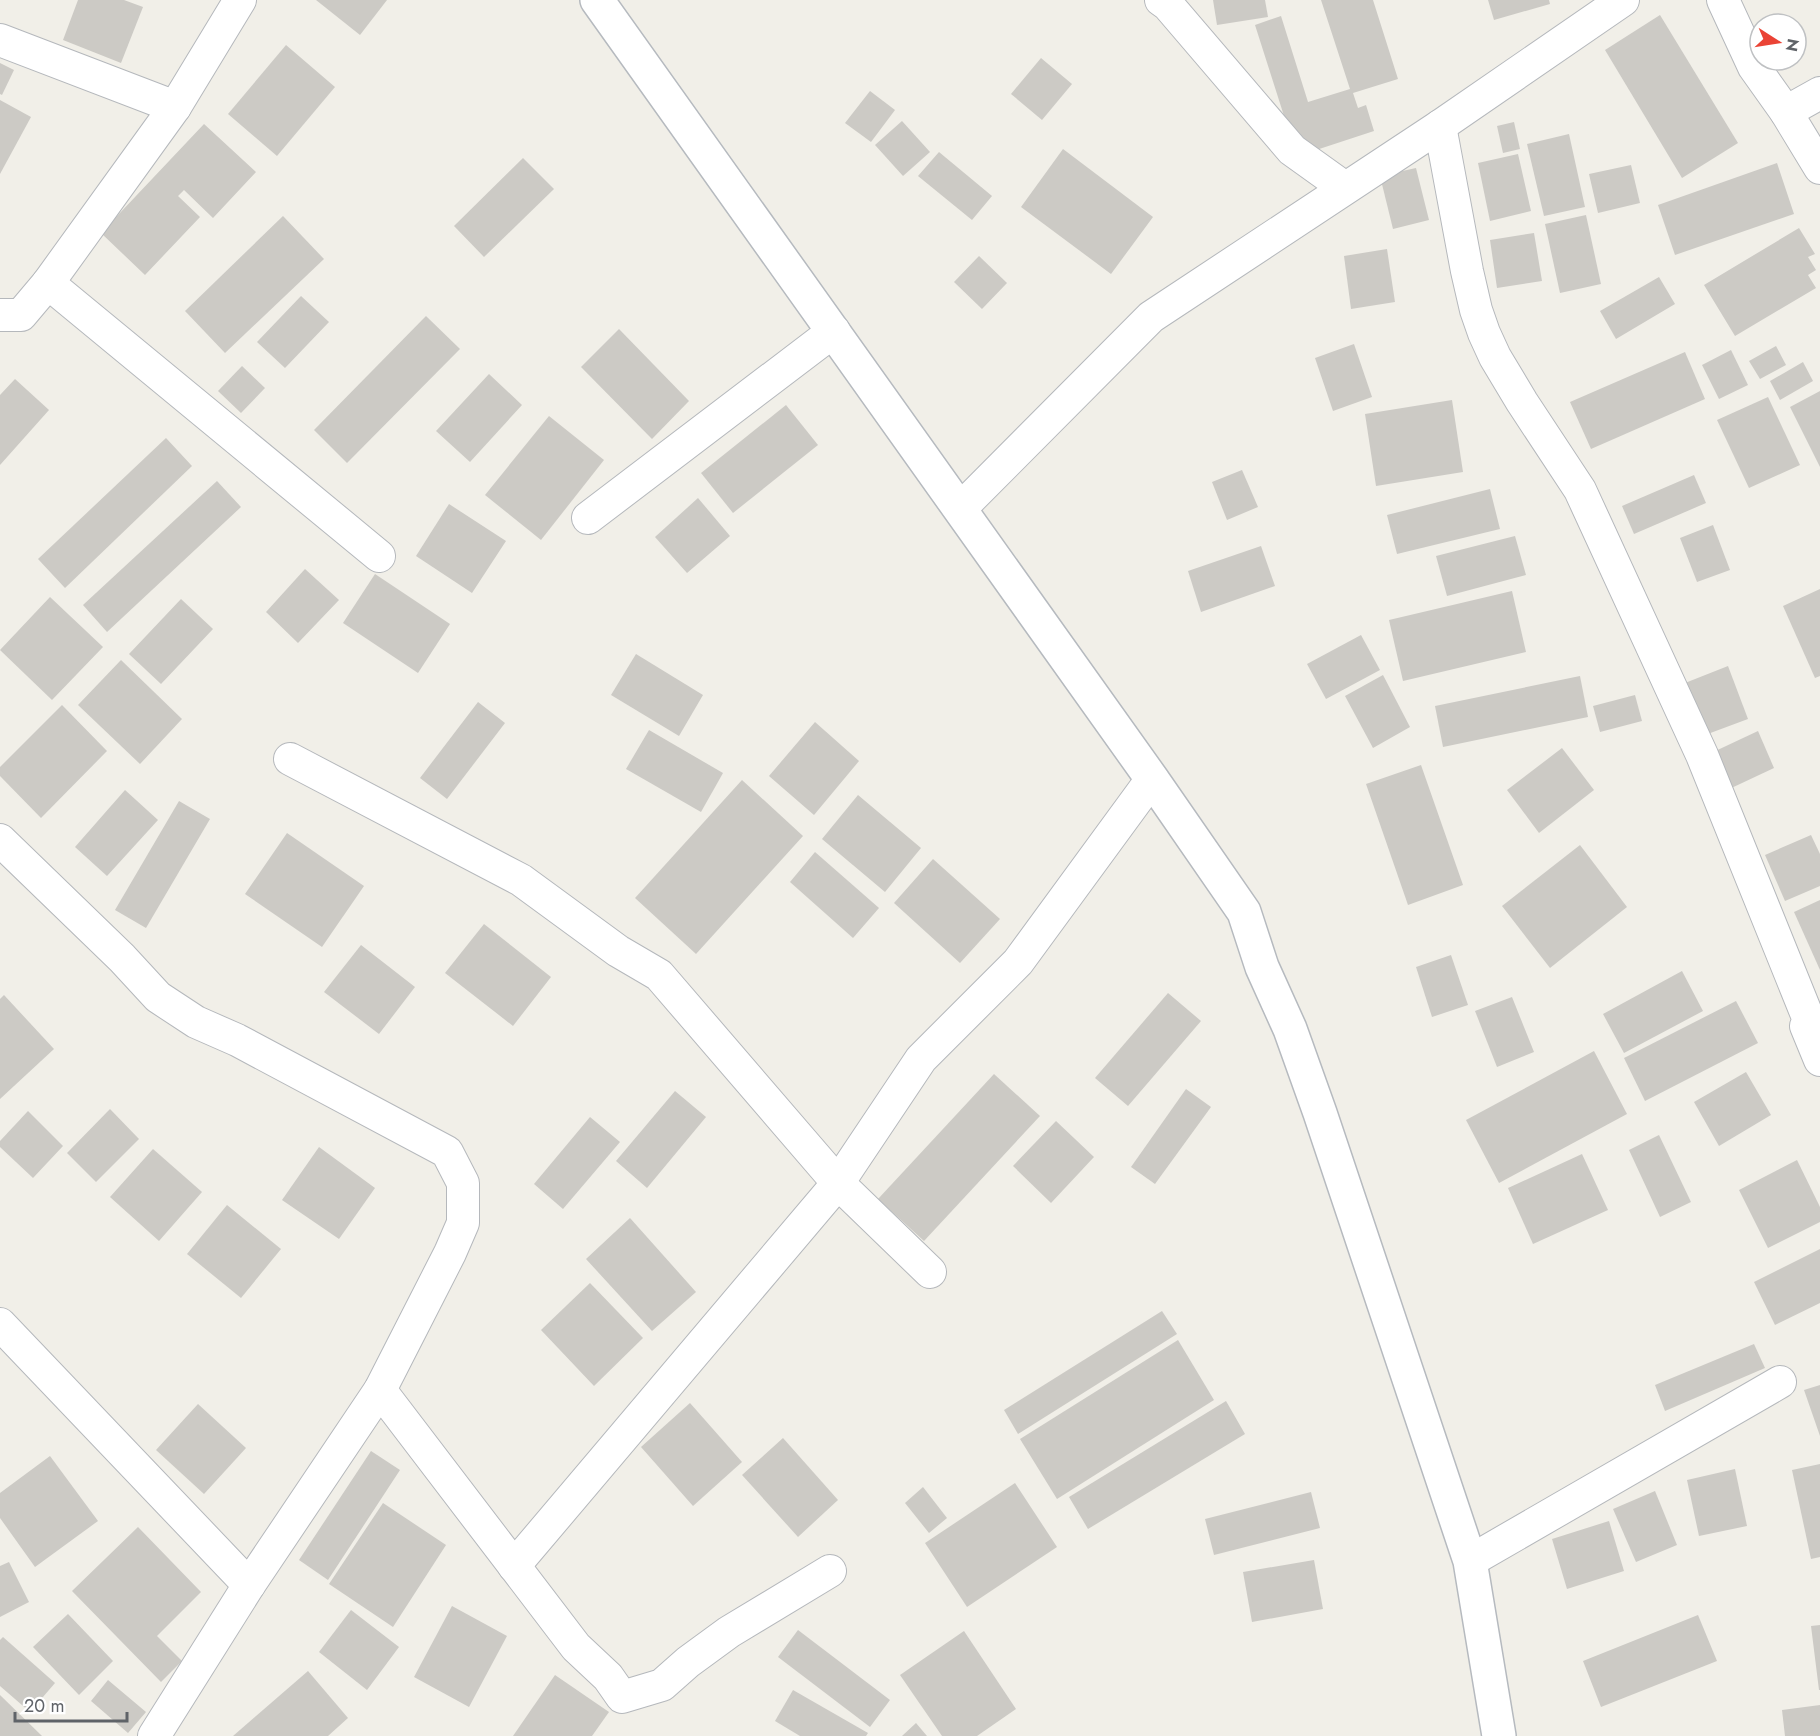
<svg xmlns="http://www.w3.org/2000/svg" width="1820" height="1736" font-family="Jost,sans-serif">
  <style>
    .building { fill: #cccac5 }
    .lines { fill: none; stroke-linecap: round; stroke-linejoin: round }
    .street-casing { stroke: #b5b8bc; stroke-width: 34 }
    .secondary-casing { stroke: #b6babf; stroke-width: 36 }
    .street { stroke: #fff; stroke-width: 32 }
    .secondary { stroke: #fff; stroke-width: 33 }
  </style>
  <rect width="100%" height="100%" fill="#f1efe8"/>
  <g class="building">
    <polygon points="78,0 124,0 143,7 121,63 63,40"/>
    <polygon points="316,0 387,0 360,35"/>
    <polygon points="1213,0 1265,0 1268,17 1217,25"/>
    <polygon points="1321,0 1373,0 1398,79 1353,93 1358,108 1366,105 1374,131 1307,153 1303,137 1292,141 1255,25 1281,16 1308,102 1350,89"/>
    <polygon points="1488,0 1549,0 1550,4 1494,20"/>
    <polygon points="1660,15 1738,143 1682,178 1605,50"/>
    <polygon points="286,45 335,87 277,156 228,114"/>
    <polygon points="1041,58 1072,84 1042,120 1011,94"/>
    <polygon points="0,63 14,70 2,95 0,94"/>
    <polygon points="870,91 895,110 871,142 845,123"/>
    <polygon points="0,100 31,117 0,174"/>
    <polygon points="902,121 930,152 903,176 875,145"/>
    <polygon points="1514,122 1520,149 1503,153 1497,126"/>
    <polygon points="204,124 256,172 213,218 184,190 178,196 200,217 145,275 101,233"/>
    <polygon points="1569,134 1585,207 1544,216 1527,144"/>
    <polygon points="1063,149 1153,217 1111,274 1021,207"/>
    <polygon points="939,152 992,196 972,220 918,176"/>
    <polygon points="1518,154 1531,211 1490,221 1478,163"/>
    <polygon points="523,158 554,189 484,257 454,226"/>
    <polygon points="1777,163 1794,214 1675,255 1658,205"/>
    <polygon points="1631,165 1640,203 1598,213 1589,174"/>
    <polygon points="1416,168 1429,220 1393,229 1380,176"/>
    <polygon points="1586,215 1601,284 1560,293 1545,224"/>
    <polygon points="283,216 324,259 225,353 185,311"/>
    <polygon points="1799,228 1815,254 1808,257 1816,270 1808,275 1816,288 1735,336 1704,285"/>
    <polygon points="1534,233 1542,281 1497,288 1490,240"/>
    <polygon points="1387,249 1395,302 1351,309 1344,256"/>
    <polygon points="979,256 1007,283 982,309 954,282"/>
    <polygon points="1659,277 1675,304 1616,339 1600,311"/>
    <polygon points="301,296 329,322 285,368 257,342"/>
    <polygon points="426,316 460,349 347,463 314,430"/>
    <polygon points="619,329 689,401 652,439 581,367"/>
    <polygon points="1354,344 1372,397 1333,411 1315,358"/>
    <polygon points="1776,346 1786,365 1760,379 1749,361"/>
    <polygon points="1731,350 1748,385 1719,399 1702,365"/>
    <polygon points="1685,352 1705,399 1591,449 1570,402"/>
    <polygon points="1803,362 1813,381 1780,400 1770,381"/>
    <polygon points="242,366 265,388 241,413 218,391"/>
    <polygon points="489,374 522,405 470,462 436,431"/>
    <polygon points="15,379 49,410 0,465 0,395"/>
    <polygon points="1820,391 1820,467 1790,407"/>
    <polygon points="1768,397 1800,465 1749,488 1717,420"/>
    <polygon points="1452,400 1463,472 1376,486 1365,414"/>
    <polygon points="786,405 818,445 733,513 701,473"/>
    <polygon points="549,416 604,460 541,540 485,495"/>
    <polygon points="166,438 192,466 65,588 38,559"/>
    <polygon points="1242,470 1258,507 1227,520 1212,482"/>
    <polygon points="1694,475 1706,503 1634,534 1622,506"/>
    <polygon points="217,481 241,507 107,632 83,605"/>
    <polygon points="1490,489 1500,529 1397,554 1387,515"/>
    <polygon points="698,498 730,536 687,573 655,537"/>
    <polygon points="449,504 506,541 472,593 416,556"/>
    <polygon points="1713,525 1730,570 1697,582 1680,538"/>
    <polygon points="1515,536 1526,575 1447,596 1436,556"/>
    <polygon points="1261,546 1275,586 1201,612 1188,571"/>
    <polygon points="305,569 339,600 298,643 266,612"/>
    <polygon points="375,574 450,624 418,673 343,623"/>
    <polygon points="1820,589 1820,676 1815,678 1783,606"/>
    <polygon points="1512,591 1526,652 1403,681 1389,620"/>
    <polygon points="50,597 103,647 52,700 0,650"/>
    <polygon points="181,599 213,629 161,684 129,654"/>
    <polygon points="1361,635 1380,670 1326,699 1307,664"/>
    <polygon points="636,654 703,695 679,736 611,695"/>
    <polygon points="121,660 182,719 140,764 78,705"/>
    <polygon points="1728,666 1748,719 1705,735 1685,683"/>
    <polygon points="1383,675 1410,727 1373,748 1345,696"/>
    <polygon points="1580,676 1588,717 1443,747 1435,706"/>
    <polygon points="1635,695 1642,721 1600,732 1593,706"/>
    <polygon points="478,702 505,723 447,799 420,778"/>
    <polygon points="62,705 107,751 41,818 0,776 0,767"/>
    <polygon points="815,722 859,761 814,815 769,776"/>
    <polygon points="649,730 723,773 701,812 626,769"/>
    <polygon points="1758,731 1774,768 1725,791 1709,754"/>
    <polygon points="1562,748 1594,790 1539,833 1507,790"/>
    <polygon points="1421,765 1463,885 1408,905 1366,784"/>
    <polygon points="742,780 803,836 696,954 635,898"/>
    <polygon points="125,790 158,820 107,876 75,847"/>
    <polygon points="858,795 921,848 885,892 822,839"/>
    <polygon points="179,801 210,819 146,928 115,910"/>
    <polygon points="287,833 364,886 322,947 245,894"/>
    <polygon points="1811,835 1820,854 1820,886 1785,901 1765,855"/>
    <polygon points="1580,845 1627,907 1550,968 1502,906"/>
    <polygon points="815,852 879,908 853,938 790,882"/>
    <polygon points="933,859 1000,919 960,963 894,903"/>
    <polygon points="1820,900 1820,970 1794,912"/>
    <polygon points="484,924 551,977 513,1026 445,973"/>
    <polygon points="361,945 415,987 379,1034 324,992"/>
    <polygon points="1451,955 1468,1005 1432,1017 1416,967"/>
    <polygon points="1682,971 1703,1011 1624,1053 1603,1014"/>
    <polygon points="1168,993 1201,1021 1128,1106 1095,1078"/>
    <polygon points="4,995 54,1049 0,1099 0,999"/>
    <polygon points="1512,997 1534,1052 1497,1067 1475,1011"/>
    <polygon points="1736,1001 1758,1043 1645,1101 1624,1058"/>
    <polygon points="1594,1051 1627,1114 1499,1183 1466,1120"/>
    <polygon points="1746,1072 1771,1115 1719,1146 1694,1102"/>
    <polygon points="994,1074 1040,1116 924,1241 878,1199"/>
    <polygon points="1186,1089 1211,1107 1155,1184 1131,1167"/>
    <polygon points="675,1091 706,1117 647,1188 616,1161"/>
    <polygon points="110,1109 139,1139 96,1182 67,1153"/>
    <polygon points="28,1111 63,1146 33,1178 0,1147 0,1141"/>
    <polygon points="590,1117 620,1142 563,1209 534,1184"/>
    <polygon points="1056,1121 1094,1157 1051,1203 1013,1166"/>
    <polygon points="1659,1135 1691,1202 1660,1217 1629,1150"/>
    <polygon points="319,1147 375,1188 339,1239 282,1200"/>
    <polygon points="153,1149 202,1192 159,1241 110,1197"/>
    <polygon points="1582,1154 1608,1210 1533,1244 1508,1188"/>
    <polygon points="1797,1160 1820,1207 1820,1222 1768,1248 1739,1190"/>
    <polygon points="227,1205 281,1249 241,1298 187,1254"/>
    <polygon points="630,1218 696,1292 652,1331 586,1259"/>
    <polygon points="1820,1249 1820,1303 1775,1325 1754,1282"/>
    <polygon points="590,1283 643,1338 594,1386 541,1330"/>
    <polygon points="1162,1311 1177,1334 1018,1434 1004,1410"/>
    <polygon points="1178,1340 1214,1400 1057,1499 1020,1439"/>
    <polygon points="1754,1344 1765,1368 1665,1411 1655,1385"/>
    <polygon points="1820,1385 1820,1436 1804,1390"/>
    <polygon points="1226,1401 1245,1434 1088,1529 1069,1497"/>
    <polygon points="690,1403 742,1462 693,1506 641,1447"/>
    <polygon points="198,1404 246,1448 204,1494 156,1450"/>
    <polygon points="783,1438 838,1500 798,1537 742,1475"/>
    <polygon points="371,1451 400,1470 328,1580 299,1560"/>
    <polygon points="50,1456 98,1521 35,1567 0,1518 0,1493"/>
    <polygon points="1820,1464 1820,1557 1811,1559 1792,1470"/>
    <polygon points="1735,1469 1747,1526 1699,1536 1687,1480"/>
    <polygon points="1015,1483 1057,1547 967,1607 925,1543"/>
    <polygon points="923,1487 947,1518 929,1533 905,1503"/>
    <polygon points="1655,1491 1677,1545 1636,1562 1613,1509"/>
    <polygon points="1311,1492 1320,1528 1214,1555 1205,1519"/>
    <polygon points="383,1503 446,1545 393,1627 329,1584"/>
    <polygon points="1609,1521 1624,1571 1567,1589 1552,1539"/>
    <polygon points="138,1527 201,1592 157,1636 182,1661 161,1682 72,1591"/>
    <polygon points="1314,1560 1323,1609 1252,1622 1243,1572"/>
    <polygon points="9,1562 29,1602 0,1617 0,1566"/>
    <polygon points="452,1606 507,1636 469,1707 414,1677"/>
    <polygon points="351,1610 399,1647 367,1690 319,1652"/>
    <polygon points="68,1614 113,1661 79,1695 33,1647"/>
    <polygon points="1698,1615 1717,1661 1601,1707 1583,1661"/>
    <polygon points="1820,1625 1820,1690 1819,1690 1811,1626"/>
    <polygon points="798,1630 890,1700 870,1727 778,1657"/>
    <polygon points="964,1631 1016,1709 977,1736 942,1736 900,1675"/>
    <polygon points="3,1637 55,1683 30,1712 0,1686 0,1640"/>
    <polygon points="308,1671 348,1718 328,1736 233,1736"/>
    <polygon points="555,1675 609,1712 592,1736 513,1736"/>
    <polygon points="108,1680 146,1712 128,1733 91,1701"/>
    <polygon points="793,1690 868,1733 866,1736 800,1736 775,1721"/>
    <polygon points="0,1695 42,1736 0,1736"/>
    <polygon points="1820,1705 1820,1736 1785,1736 1782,1710"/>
    <polygon points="916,1723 927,1736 902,1736"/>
  </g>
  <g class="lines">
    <g class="street-casing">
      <g id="street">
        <polyline points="1161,0 1168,5 1292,150 1345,188"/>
        <polyline points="1723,0 1754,67 1786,112 1820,168"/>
        <polyline points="0,40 175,107"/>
        <polyline points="1786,112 1820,93"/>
        <polyline points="1440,126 1467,271 1476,310 1484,333 1495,357 1522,402 1580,490 1702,755 1809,1020 1806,1026 1820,1060"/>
        <polyline points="48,283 379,556"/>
        <polyline points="0,315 21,315 48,283 175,107 240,0"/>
        <polyline points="960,509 1151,317 1440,126 1623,0"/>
        <polyline points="588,518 834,331"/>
        <polyline points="290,759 521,880 618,951 659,975 838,1183 930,1272"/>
        <polyline points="0,840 122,958 158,997 196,1022 237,1040 447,1152 463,1183 463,1223 450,1253 380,1390 249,1585 154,1736"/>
        <polyline points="0,1324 249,1585"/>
        <polyline points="380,1390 576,1647 608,1677 622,1697 662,1685 688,1662 729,1632 830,1571"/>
        <polyline points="1470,1561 1780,1382"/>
        <polyline points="514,1566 838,1183 921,1059 1018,962 1152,779"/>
      </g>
    </g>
    <g class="secondary-casing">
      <polyline id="secondary" points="597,0 1152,779 1244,912 1262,967 1290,1029 1320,1113 1470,1561 1499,1736"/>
    </g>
    <use href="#street" class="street"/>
    <use href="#secondary" class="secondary"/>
  </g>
  <g transform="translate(1778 42) rotate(102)"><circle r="28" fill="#ffffff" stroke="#bfc1c3" stroke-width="1.5"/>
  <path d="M0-4.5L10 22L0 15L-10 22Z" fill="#ea4335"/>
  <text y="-9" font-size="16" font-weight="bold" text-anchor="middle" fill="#5f6368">N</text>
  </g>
  <path d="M15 1712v9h112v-9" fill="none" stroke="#5f6368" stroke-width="3"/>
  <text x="24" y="1712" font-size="18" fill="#5f6368" stroke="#ffffff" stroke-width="4.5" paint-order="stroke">20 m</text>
</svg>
